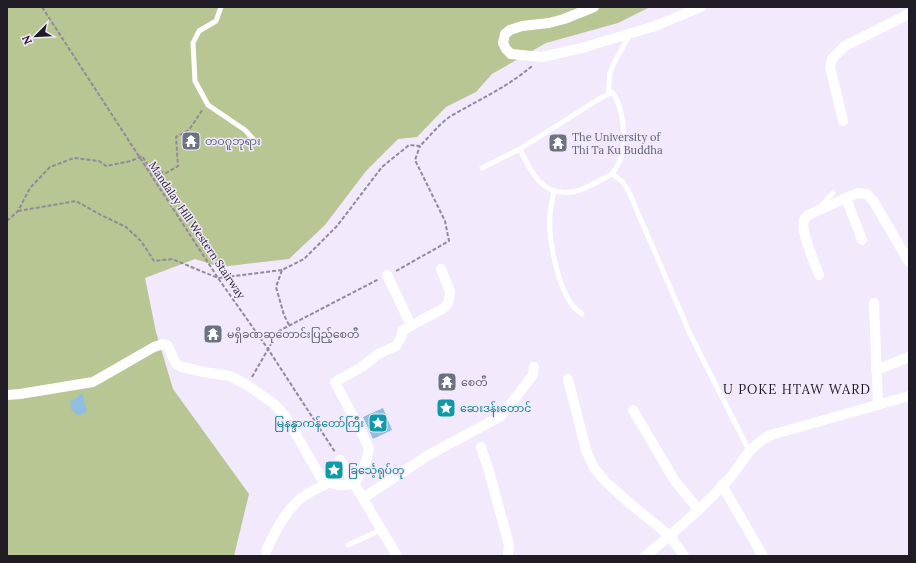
<svg xmlns="http://www.w3.org/2000/svg" width="916" height="563" font-family="Lora,'Noto Sans Myanmar',serif">
  <style>
    .forest { fill: #b8c694 }
    .water { fill: #90bee1 }
    .lines { fill: none; stroke-linecap: round; stroke-linejoin: round }
    .path { stroke: #928a99; stroke-width: 2; stroke-dasharray: 4 2; stroke-linecap: butt }
    .lane { stroke: #fff; stroke-width: 5 }
    .street { stroke: #fff; stroke-width: 10 }
    .labels { text-anchor: middle; dominant-baseline: central; stroke-width: 3; stroke-linejoin: round; paint-order: stroke }
    .worship-label { font-size: 11px; fill: #5b616d; stroke: #f2e9fc; text-anchor: start }
    .street-label { font-size: 11px; fill: #201b24; stroke: #f2e9fc }
    .culture-label { font-size: 11px; fill: #0d838f; stroke: #f2e9fc; text-anchor: start }
    .quarter-label { font-size: 13px; letter-spacing: 1px; fill: #201b24; stroke: #f2e9fc }
  </style>
  <rect width="100%" height="100%" fill="#f2e9fc"/>
  <polygon class="forest" points="7,7 650,7 618,23 546,43 492,74 476,92 446,107 417,137 398,139 366,171 325,225 289,259 220,267 195,259 145,278 156,332 173,389 249,494 234,556 7,556"/>
  <g class="water">
    <polygon points="82,393 87,411 78,416 71,409 70,399 73,401"/>
    <polygon points="383,408 392,430 373,439 363,417"/>
  </g>
  <g class="lines">
    <g class="path">
      <polyline points="42,7 218,278 268,349 335,452"/>
      <polyline points="18,211 76,201 101,215 126,227 141,241 154,261 172,259 218,278 282,270"/>
      <polyline points="7,221 18,211 30,188 50,167 74,158 99,161 106,166 131,161 142,156 151,170 166,173 178,166 176,137 189,130 203,109"/>
      <polyline points="396,271 449,241 445,221 415,160 420,146"/>
      <path d="M289 325 284 315 276 287 282 270 304 259 337 226 382 167 409 145 420 146C429 137 440 123 451 116 480 99 506 88 532 66"/>
      <polyline points="252,377 271,344 273,334 379,279"/>
    </g>
    <g class="lane">
      <polyline points="221,7 216,21 199,31 193,43 195,81 208,105 245,130 254,140"/>
      <polyline points="608,94 610,73 614,63 630,34"/>
      <path d="M520 149C531 173 544 199 576 191 587 189 602 179 612 174L622 181 629 192 691 336 749 450"/>
      <path d="M482 168 520 149 599 99 612 92C622 103 626 137 623 151 622 159 617 167 612 174"/>
      <path d="M554 191C553 199 550 208 550 216 548 238 558 288 573 306 575 309 579 311 582 314"/>
      <polyline points="821,206 833,193"/>
      <polyline points="348,545 381,530"/>
    </g>
    <g class="street">
      <polyline points="594,7 564,19 549,23 522,26 510,30 505,34 503,43 506,49 511,54 542,57 582,48 655,26 701,7"/>
      <polyline points="843,121 832,75 830,67 832,59 845,46 909,14"/>
      <polyline points="846,198 862,240"/>
      <polyline points="387,275 411,325"/>
      <path d="M819 275C815 264 800 231 804 220 804 219 808 216 808 215L857 193 867 194 874 202 909 262"/>
      <polyline points="874,303 878,405"/>
      <polyline points="876,370 909,357"/>
      <polyline points="568,379 586,450 594,468 606,482 628,502 670,536 684,556"/>
      <path d="M7 395 20 394 93 382 154 347 163 344 168 346 176 364 182 367 204 372 230 376 247 385 274 404 286 417 321 478C331 485 343 487 355 483L363 469 367 458 369 449 364 437 335 382 362 367 378 354 396 346 402 336V331L425 318 441 310 446 306 449 300 450 291 441 269"/>
      <polyline points="633,410 675,481 698,509"/>
      <polyline points="481,447 489,471 509,545 508,556"/>
      <polyline points="340,460 397,556"/>
      <polyline points="722,485 763,556"/>
      <polyline points="363,498 427,456 501,416 533,375 534,367"/>
      <path d="M266 551C275 532 284 513 300 499 308 492 319 488 328 483"/>
      <path d="M645 556C674 533 702 508 727 481 745 462 745 448 771 435L909 396"/>
    </g>
  </g>
  <defs>
    <g id="temple-square" transform="scale(1)"><rect x="-9" y="-9" width="18" height="18" rx="4" fill="#6b7280" stroke="#f2e9fc"/><path d="M0-6L5-2H3V0L6.5 2.5H4V6H1.5V3h-3V6H-4V2.5H-6.5L-3 0V-2H-5Z" fill="#fff"/></g>
    <g id="sight-square" transform="scale(1)"><rect x="-9" y="-9" width="18" height="18" rx="4" fill="#0f9aa8" stroke="#f2e9fc"/><path d="M0-6L1.8-2.2L6-1.7L2.9 1.2L3.7 5.4L0 3.3L-3.7 5.4L-2.9 1.2L-6-1.7L-1.8-2.2Z" fill="#fff"/></g>
  </defs>
  <g fill-rule="evenodd">
    <use href="#temple-square" x="191" y="141"/>
    <use href="#temple-square" x="558" y="143"/>
    <use href="#temple-square" x="213" y="334"/>
    <use href="#temple-square" x="447" y="382"/>
    <use href="#sight-square" x="446" y="408"/>
    <use href="#sight-square" x="378" y="423"/>
    <use href="#sight-square" x="334" y="470"/>
  </g>
  <g class="labels">
    <g class="worship-label">
      <text x="572" y="137">The University of<tspan x="572" dy="13">Thi Ta Ku Buddha</tspan></text>
      <text x="205" y="141">တဝဂူဘုရား</text>
      <text x="227" y="334">မရှိခဏဆုတောင်းပြည့်စေတီ</text>
      <text x="461" y="382">စေတီ</text>
    </g>
    <g class="street-label">
      <text transform="translate(197 230) rotate(56)">Mandalay Hill Western Stairway</text>
    </g>
    <g class="culture-label">
      <text x="460" y="408">ဆေးဒန်းတောင်</text>
      <text x="364" y="423" text-anchor="end">မြနန္ဒာကန်တော်ကြီး</text>
      <text x="348" y="470">ခြင်္သေ့ရုပ်တု</text>
    </g>
    <g class="quarter-label">
      <text x="797" y="389">U POKE HTAW WARD</text>
    </g>
  </g>
  <rect width="916" height="563" fill="none" stroke="#201b24" stroke-width="16"/>
  <g transform="translate(36 36) rotate(246)" stroke="#f2e9fc" stroke-width="3" paint-order="stroke">
  <path d="M0-3L7 15L0 10L-7 15Z" fill="#201b24"/>
  <text y="-6" font-size="11" font-weight="bold" text-anchor="middle" fill="#201b24">N</text>
  </g>
</svg>
